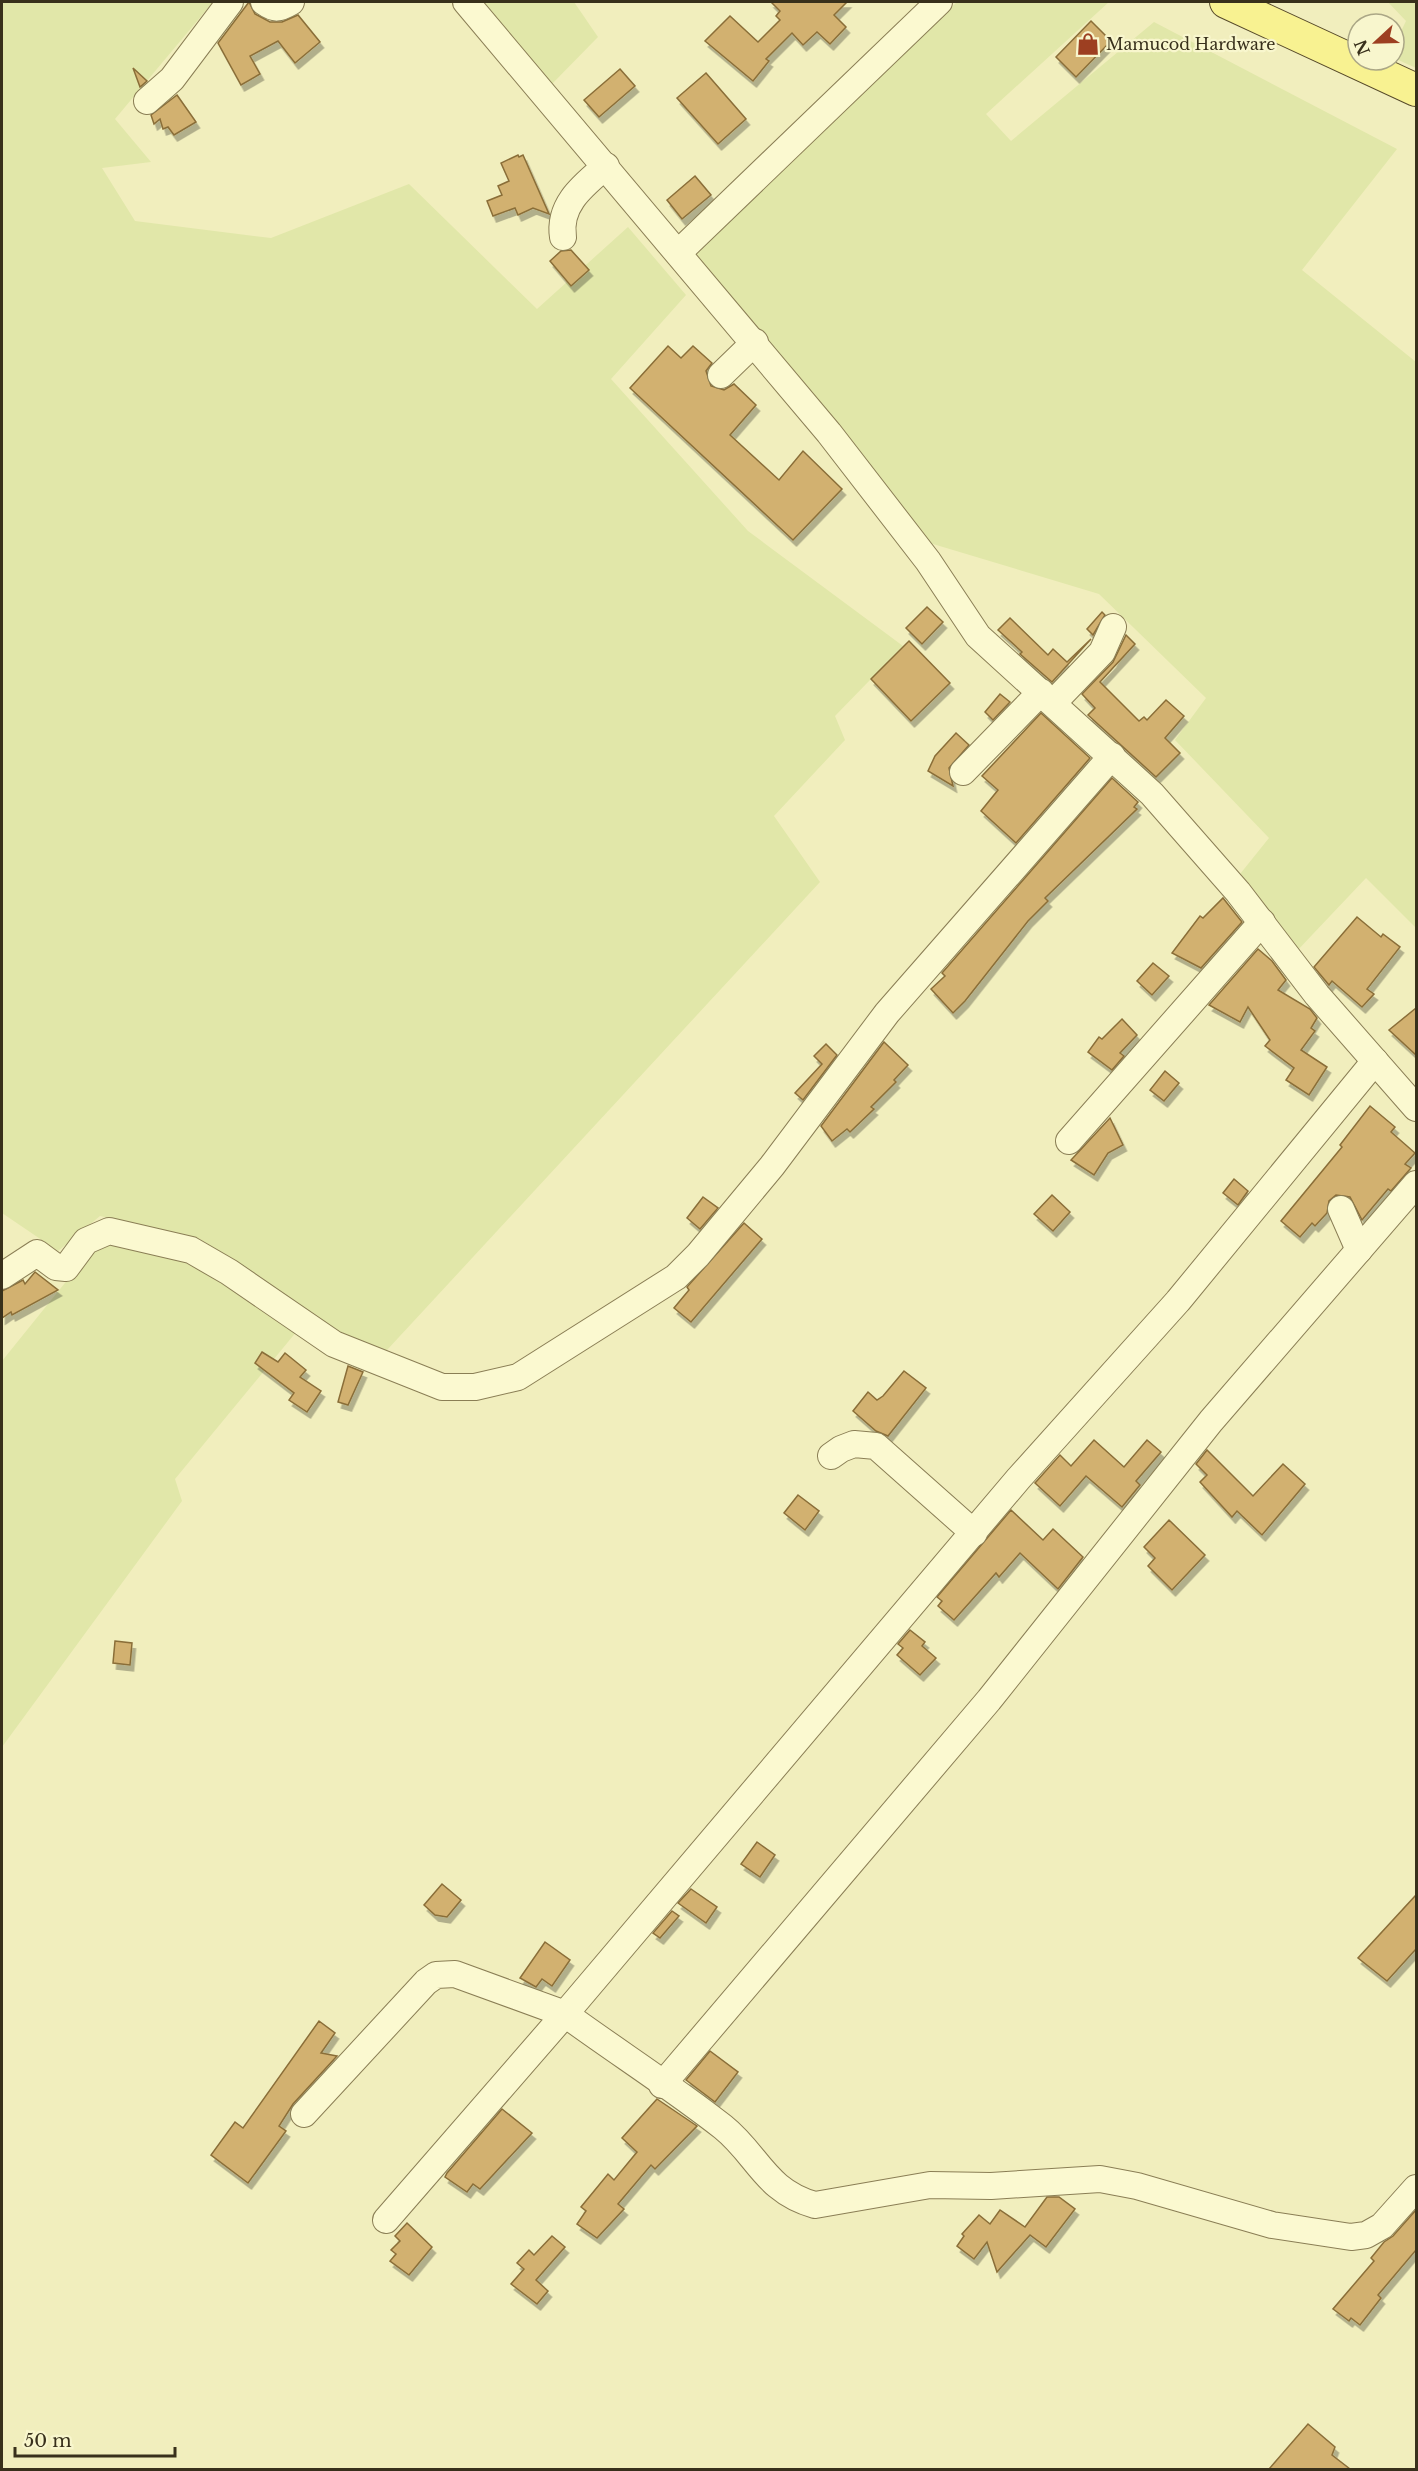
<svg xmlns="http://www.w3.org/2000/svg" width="1418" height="2471" font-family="'Libre Baskerville',serif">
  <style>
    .farmland { fill: #e1e7a9 }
    .building { fill: #d2b16f; stroke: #8a6e39; stroke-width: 1.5; filter: url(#shadow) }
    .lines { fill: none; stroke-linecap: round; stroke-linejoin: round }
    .minor-casing { stroke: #8a7e55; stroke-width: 28 }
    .major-casing { stroke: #574a2a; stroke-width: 34 }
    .minor { stroke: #fbf9d0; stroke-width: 26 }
    .major { stroke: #f8f291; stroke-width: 32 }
    .labels { text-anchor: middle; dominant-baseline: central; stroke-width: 4.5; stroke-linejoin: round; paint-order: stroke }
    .poi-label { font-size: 16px; fill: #38301b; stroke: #f8f6cd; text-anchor: start }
  </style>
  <defs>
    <filter id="shadow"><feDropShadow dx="3.5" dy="6" stdDeviation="0" flood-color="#0004"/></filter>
  </defs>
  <rect width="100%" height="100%" fill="#f1eebd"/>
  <g class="farmland">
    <polygon points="2,2 213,2 115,119 151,162 102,168 135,221 271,238 409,184 537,309 628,227 686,295 611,379 748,531 903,646 835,716 845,740 774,816 820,882 375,1363 262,1292 200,1239 100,1216 58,1251 2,1213"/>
    <polygon points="479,2 574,2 598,37 550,86"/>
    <polygon points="957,2 1109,2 986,114 1011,141 1154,22 1397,149 1302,270 1416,362 1416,928 1366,878 1295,953 1236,879 1269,838 1175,740 1206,698 1099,594 923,541 690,258"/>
    <polygon points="1388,2 1416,2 1416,68 1394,58 1394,46 1406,21"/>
    <polygon points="98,1242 188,1254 297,1331 175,1479 182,1501 2,1747 2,1361"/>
  </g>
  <g class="building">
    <polygon points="249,2 255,14 270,22 282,22 298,15 320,42 295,63 278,41 250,56 260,74 241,85 218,43"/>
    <polygon points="771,2 847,2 834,15 846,27 830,44 817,32 803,45 792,33 766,59 769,61 753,81 705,41 730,16 758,42 780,20 776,16 780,11"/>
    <polygon points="1091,21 1111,41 1076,77 1056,57"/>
    <polygon points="133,68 147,81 140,87"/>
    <polygon points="620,69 635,86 599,117 584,100"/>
    <polygon points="706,73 746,119 718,144 677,98"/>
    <polygon points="177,95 196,122 174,135 168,127 163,129 160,119 154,124 151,115"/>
    <polygon points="518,155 519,157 523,155 549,214 533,208 518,215 515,208 493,216 487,201 502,195 498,186 509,181 501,163"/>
    <polygon points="695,176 711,195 682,219 667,200"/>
    <polygon points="571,250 589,270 571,286 550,261 561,251"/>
    <polygon points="668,346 681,358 693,346 712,363 706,371 711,386 724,390 734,384 756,405 730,435 779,480 803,451 842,489 793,540 630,388"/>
    <polygon points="927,607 943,622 922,644 906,628"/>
    <polygon points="1102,612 1105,615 1093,635 1087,629"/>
    <polygon points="1010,618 1048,655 1053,649 1067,662 1091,639 1052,682 1020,654 1022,652 998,630"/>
    <polygon points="1126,635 1135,644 1100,682 1139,721 1144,717 1147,720 1166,700 1184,716 1165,738 1180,753 1156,777 1088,715 1095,708 1082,694 1113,662"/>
    <polygon points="909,641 950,683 911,721 871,679"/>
    <polygon points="1000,694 1010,702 993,720 985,712"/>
    <polygon points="1041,713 1090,758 1016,843 981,811 998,790 982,776"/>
    <polygon points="956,733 969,745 949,768 953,786 928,771 935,756"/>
    <polygon points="1112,778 1138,802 1134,807 1137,809 1045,898 1048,901 1028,921 965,1001 953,1013 931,989 945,976 942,973"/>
    <polygon points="1223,898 1242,922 1201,968 1172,953 1200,916 1203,918"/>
    <polygon points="1357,917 1381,937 1383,934 1400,947 1367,989 1374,994 1362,1007 1332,981 1329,985 1314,967"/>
    <polygon points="1258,949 1272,961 1286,980 1278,990 1310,1009 1317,1018 1311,1028 1315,1031 1301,1050 1327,1067 1309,1095 1286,1080 1294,1068 1265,1046 1270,1040 1248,1007 1240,1022 1209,1005"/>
    <polygon points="1153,963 1169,976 1152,995 1137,981"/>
    <polygon points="1416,1008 1416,1055 1389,1030"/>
    <polygon points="1122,1019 1137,1035 1120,1053 1124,1056 1112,1070 1088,1052 1099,1037 1102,1039"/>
    <polygon points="884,1042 908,1065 894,1080 896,1082 871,1107 874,1109 850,1132 847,1129 832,1141 821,1126"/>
    <polygon points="826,1044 837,1055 803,1100 795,1093 822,1064 814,1056"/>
    <polygon points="1165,1071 1179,1083 1164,1101 1150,1090"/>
    <polygon points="1370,1106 1395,1127 1391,1132 1415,1153 1405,1164 1411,1168 1391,1191 1388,1189 1362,1220 1350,1197 1336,1195 1329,1201 1327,1213 1315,1226 1312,1223 1300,1237 1281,1221 1342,1147 1340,1145"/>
    <polygon points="1110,1118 1123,1145 1108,1153 1094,1175 1071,1160"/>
    <polygon points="1234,1179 1248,1191 1238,1205 1223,1193"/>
    <polygon points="1052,1195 1070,1212 1053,1231 1034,1214"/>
    <polygon points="703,1197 718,1208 700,1229 687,1218"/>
    <polygon points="744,1223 762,1239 691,1322 674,1308 689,1290 687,1287"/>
    <polygon points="35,1272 58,1290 12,1315 11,1312 2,1318 2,1291 23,1280 25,1284"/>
    <polygon points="262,1352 278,1362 285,1353 306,1370 300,1377 321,1391 307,1412 289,1400 294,1393 255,1363"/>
    <polygon points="348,1366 363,1372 348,1405 338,1402"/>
    <polygon points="904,1371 926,1388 888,1436 876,1431 853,1411 868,1392 877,1400 883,1396"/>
    <polygon points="1094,1440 1124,1467 1147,1440 1161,1452 1136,1481 1140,1485 1122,1507 1086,1476 1060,1506 1035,1483 1060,1455 1071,1466"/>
    <polygon points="1207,1450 1253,1496 1283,1464 1305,1484 1262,1535 1237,1511 1232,1517 1200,1482 1207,1475 1196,1464"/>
    <polygon points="798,1495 819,1511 805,1530 784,1513"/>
    <polygon points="1011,1510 1043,1540 1053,1529 1083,1557 1058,1589 1020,1553 999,1577 996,1573 954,1620 938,1606 942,1601 937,1597"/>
    <polygon points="1169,1520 1205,1555 1172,1590 1148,1566 1155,1558 1144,1547"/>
    <polygon points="910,1630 925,1642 922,1646 936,1658 920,1675 897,1655 903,1648 898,1644"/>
    <polygon points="115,1641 132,1643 130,1665 113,1663"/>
    <polygon points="757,1842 775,1855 760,1877 741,1864"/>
    <polygon points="442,1884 461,1900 447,1917 435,1915 424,1905"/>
    <polygon points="691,1889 717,1907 706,1923 678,1903"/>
    <polygon points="1416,1895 1416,1949 1387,1981 1358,1958"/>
    <polygon points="672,1911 679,1916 660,1938 653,1933"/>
    <polygon points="545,1942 570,1960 552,1986 542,1979 536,1987 520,1978"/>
    <polygon points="319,2021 335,2033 321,2053 337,2056 293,2104 279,2126 286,2131 248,2183 211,2155 235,2122 243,2128"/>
    <polygon points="710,2051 738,2072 715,2102 686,2080"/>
    <polygon points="657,2099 697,2126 655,2169 651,2165 618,2204 624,2209 597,2238 577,2224 586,2211 581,2207 608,2174 614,2180 637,2152 622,2138"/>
    <polygon points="502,2109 532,2133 480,2189 473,2184 467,2192 445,2177 447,2173"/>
    <polygon points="1047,2197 1059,2197 1075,2209 1046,2247 1030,2235 997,2272 987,2242 974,2259 957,2246 964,2236 962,2234 979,2215 990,2224 1000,2210 1025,2227"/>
    <polygon points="1416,2210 1416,2250 1378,2295 1381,2298 1360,2325 1351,2318 1349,2321 1333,2309 1374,2261 1371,2258 1384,2242 1393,2236"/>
    <polygon points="407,2223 432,2247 409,2275 390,2261 396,2254 391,2250 400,2241 395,2236"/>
    <polygon points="552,2236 565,2247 536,2280 548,2291 537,2304 511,2284 524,2269 517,2263 529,2250 534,2255"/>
    <polygon points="1308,2424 1335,2447 1332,2455 1350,2469 1269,2469"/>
  </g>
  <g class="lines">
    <g class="minor-casing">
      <g id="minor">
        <path d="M264 2C275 10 279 9 291 2"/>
        <polyline points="466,2 829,433 928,561 978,636 1152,794 1238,892 1317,995 1416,1108"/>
        <polyline points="147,101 172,79 230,2"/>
        <path d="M563 237C558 204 584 185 606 166"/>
        <polyline points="679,252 939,2"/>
        <polyline points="721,375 755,342"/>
        <polyline points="1053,703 1102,652 1113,627"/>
        <polyline points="963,772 1041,692"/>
        <path d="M1375 1061 1178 1301 1019 1478 565 2014C617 2052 672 2087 723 2127 758 2155 765 2191 815 2205L930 2185 991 2186 1100 2179 1137 2186 1272 2225 1351 2237 1366 2235 1382 2226 1416 2188"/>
        <polyline points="1069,1141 1262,922"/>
        <polyline points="1341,1209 1359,1250"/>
        <polyline points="2,1276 37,1253 56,1267 66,1268 86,1241 109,1231 191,1250 229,1272 334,1344 442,1387 475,1387 518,1377 676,1277 698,1255 772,1166 887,1013 1112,756"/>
        <polyline points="831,1456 841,1449 854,1444 876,1446 974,1533"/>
        <polyline points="662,2085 989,1700 1211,1421 1416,1184"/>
        <polyline points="304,2114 426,1982 436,1975 455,1974 565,2014 386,2220"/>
      </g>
    </g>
    <g class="major-casing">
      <polyline id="major" points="1226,2 1416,90"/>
    </g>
    <use href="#minor" class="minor"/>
    <use href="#major" class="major"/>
  </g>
  <defs>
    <g id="shop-bare" transform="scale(1.8)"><path d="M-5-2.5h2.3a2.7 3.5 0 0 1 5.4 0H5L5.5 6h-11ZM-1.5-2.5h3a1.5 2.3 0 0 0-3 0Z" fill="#9d3f21" stroke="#f8f6cd" stroke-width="2.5" paint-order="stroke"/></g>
  </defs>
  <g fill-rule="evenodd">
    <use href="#shop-bare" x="1088" y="44"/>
  </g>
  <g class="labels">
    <g class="poi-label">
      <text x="1106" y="44">Mamucod Hardware</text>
    </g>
  </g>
  <rect width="1418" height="2471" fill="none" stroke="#38301b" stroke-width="6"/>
  <g transform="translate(1376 42) rotate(248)"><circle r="28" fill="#f8f6cd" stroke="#aba786" stroke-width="1.5"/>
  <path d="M0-4.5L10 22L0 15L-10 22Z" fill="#9d3f21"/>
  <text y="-9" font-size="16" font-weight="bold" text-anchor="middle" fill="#38301b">N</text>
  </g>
  <path d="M15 2447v9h160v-9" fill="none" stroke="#38301b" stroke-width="3"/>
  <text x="24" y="2447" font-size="18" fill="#38301b" stroke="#f8f6cd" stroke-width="4.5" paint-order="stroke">50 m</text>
</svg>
